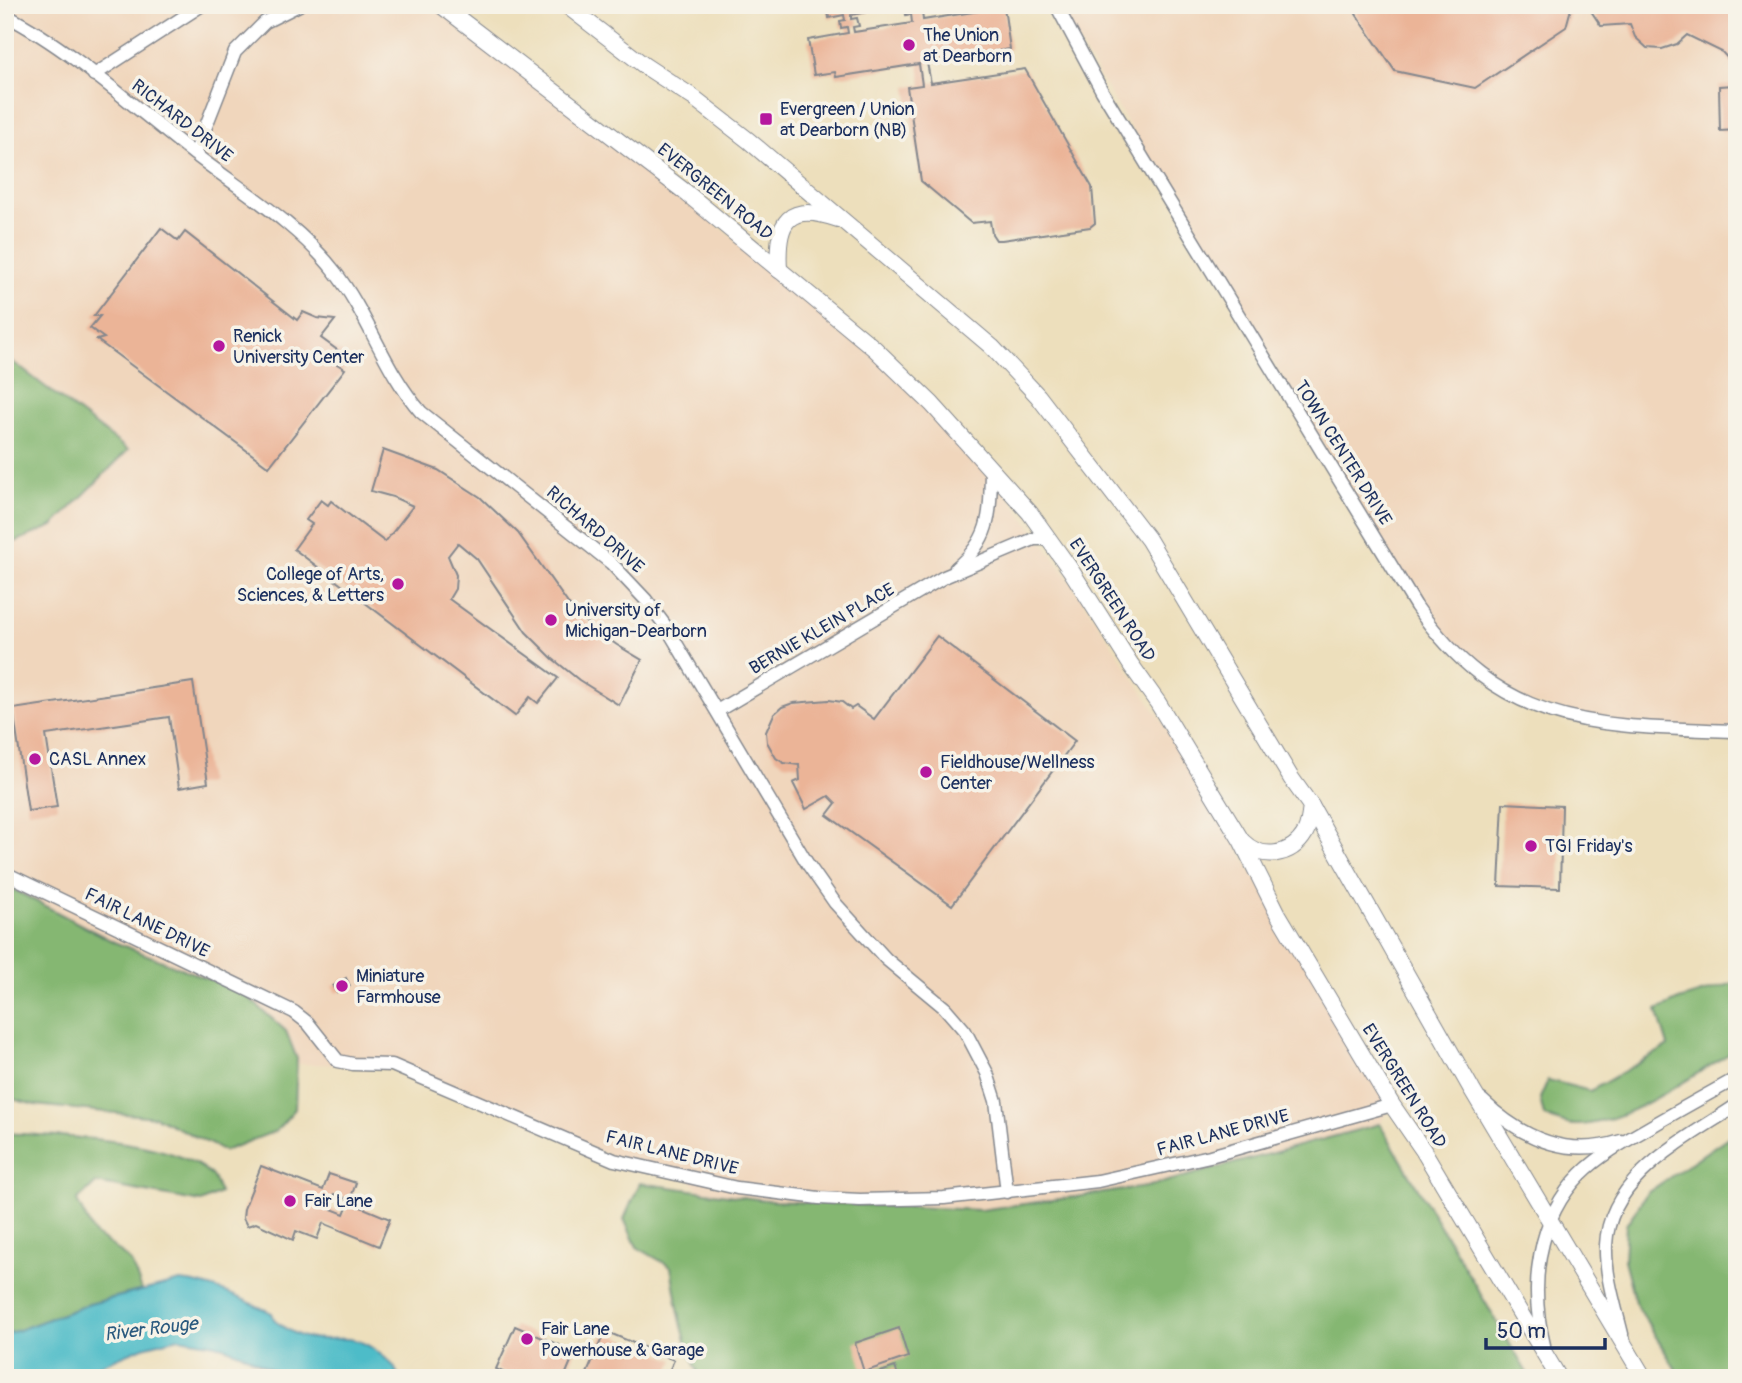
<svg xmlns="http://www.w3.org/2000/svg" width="1742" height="1383" font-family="Pangolin,sans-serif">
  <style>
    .built { fill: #f0d6bc }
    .forest { fill: #85b772; stroke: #507368; stroke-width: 2 }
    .water { fill: #4ebcc8; stroke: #347693; stroke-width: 2 }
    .building { fill: #ebb497 }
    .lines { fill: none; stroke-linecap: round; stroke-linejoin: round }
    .minor-casing { stroke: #84878d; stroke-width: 15 }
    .tertiary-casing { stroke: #84878d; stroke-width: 18 }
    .minor { stroke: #fff; stroke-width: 12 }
    .tertiary { stroke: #fff; stroke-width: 16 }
    .poi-dot { fill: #b5179e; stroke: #f7f3e8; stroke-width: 2.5 }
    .labels { text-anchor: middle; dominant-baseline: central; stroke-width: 7; stroke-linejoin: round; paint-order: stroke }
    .poi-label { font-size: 18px; fill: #1b2f5e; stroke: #f7f3e8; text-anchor: start }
    .street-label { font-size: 18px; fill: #1b2f5e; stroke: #f7f3e8 }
    .water-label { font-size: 19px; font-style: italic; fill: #2a597e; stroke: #f7f3e8 }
  </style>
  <rect width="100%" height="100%" fill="#f7f3e8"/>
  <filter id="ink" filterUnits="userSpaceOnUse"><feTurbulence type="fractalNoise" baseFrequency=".0143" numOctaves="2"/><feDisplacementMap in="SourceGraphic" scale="14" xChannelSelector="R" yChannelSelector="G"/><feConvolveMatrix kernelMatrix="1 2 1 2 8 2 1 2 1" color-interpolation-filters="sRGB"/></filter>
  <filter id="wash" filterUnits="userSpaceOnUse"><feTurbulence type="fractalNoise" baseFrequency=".00686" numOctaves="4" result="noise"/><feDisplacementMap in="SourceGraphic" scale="28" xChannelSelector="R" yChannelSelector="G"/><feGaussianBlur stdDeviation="1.57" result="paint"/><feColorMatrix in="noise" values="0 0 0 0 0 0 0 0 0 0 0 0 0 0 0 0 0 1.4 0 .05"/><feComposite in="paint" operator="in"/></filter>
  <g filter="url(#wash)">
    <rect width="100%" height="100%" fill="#eddfbc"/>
    <g class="built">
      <polygon points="5,5 435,5 562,100 872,351 1009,497 1065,573 1160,718 1392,1105 1380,1124 1146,1187 999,1209 848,1217 704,1197 690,1179 632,1165 392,1065 298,1064 240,1001 5,889"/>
      <polygon points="1056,5 1737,5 1737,731 1620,726 1526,702 1442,640"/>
    </g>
    <g class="forest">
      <polygon points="5,356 128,450 53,526 5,546"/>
      <polygon points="5,885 114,942 242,992 286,1031 297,1059 295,1109 276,1131 224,1151 156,1117 35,1105 5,1097"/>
      <path d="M1737 982V1049C1693 1075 1625 1126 1575 1125 1565 1125 1554 1119 1544 1116L1540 1098 1548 1080 1590 1091 1668 1046 1657 1010 1679 1000Z"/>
      <path d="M1380 1124 1530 1378H701C683 1344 677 1305 671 1267L637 1247 624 1219 640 1183 772 1201 980 1210 1146 1187Z"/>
      <polygon points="1737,1131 1737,1376 1681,1378 1635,1302 1624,1260 1626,1225 1647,1193"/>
      <path d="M5 1133C56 1136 173 1138 210 1174 215 1178 217 1187 220 1193L201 1202 96 1183 77 1201 94 1234 114 1247 131 1262 142 1290 89 1304 5 1335Z"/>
    </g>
    <path class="water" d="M180 1281C214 1284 242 1299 272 1313L275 1321C284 1327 294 1335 304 1337 337 1344 349 1329 379 1353 389 1361 395 1365 399 1378H287L245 1355 216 1344 179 1338 143 1347 70 1378H5V1335L90 1304Z"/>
    <g id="blocks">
      <g class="building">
        <polygon points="827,5 867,5 868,12 851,15 851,19 857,18 859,26 853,27 854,32 912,23 911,14 906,15 905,8 909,7 909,5 924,5 925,11 922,12 923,20 1004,7 1010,49 927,63 931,83 1025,69 1092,187 1095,223 1090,227 1002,240 996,240 992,234 990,221 971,223 921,181 907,87 922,85 919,64 836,77 835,72 814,75 808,40 848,33 847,27 841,28 840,21 845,20 844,15 829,18"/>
        <polygon points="1358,5 1572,5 1566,27 1475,88 1395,71 1356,14"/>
        <polygon points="1587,5 1737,5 1737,130 1720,131 1719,86 1734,85 1732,63 1722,52 1687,35 1677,44 1662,49 1647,48 1635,37 1630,24 1601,26"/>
        <polygon points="161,228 178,241 185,232 297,320 303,312 317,318 335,320 321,338 344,355 337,364 345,369 269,467 97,340 104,338 90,328 100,316 94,316"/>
        <polygon points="383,450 438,470 480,497 518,533 572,609 591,627 617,645 642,660 619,705 579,680 553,659 526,632 477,559 458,543 448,556 456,575 455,589 449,599 558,678 538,703 530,697 515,716 294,549 312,524 306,520 321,500 328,505 331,501 385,542 413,506 393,497 371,491"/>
        <polygon points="937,636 1075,741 952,905 827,815 836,803 829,796 806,809 793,783 800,780 799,765 784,763 776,758 767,742 766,732 774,714 782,707 793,703 829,700 842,702 851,709 856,706 874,719"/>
        <polygon points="193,682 208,783 179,788 169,717 46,735 57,807 28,811 13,709"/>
        <polygon points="1503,803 1562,806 1560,888 1499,886"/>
        <polygon points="346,978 350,986 337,993 333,986"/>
        <polygon points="261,1166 323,1190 329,1174 356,1183 350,1200 334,1194 329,1208 344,1214 349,1202 390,1219 379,1246 323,1223 317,1239 296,1231 293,1240 256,1223 247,1226 243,1218 244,1209"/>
        <polygon points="515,1326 575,1352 564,1378 505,1378 507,1374 496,1369"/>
        <polygon points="899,1328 908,1357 864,1372 855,1343"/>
        <polygon points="605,1331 674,1360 666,1378 585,1378"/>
        <polygon points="895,1367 899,1378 866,1378 866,1377"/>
      </g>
    </g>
  </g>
  <g filter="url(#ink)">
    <use href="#blocks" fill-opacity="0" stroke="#84878d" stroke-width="2"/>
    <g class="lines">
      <g class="minor-casing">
        <g id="minor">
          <path d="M1056 5 1102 91 1416 606C1503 731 1600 726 1737 731"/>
          <path d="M5 15C70 48 135 108 193 153 241 190 298 224 335 272 369 316 384 370 421 412L611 563 646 600 667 628 807 863 835 903 886 959 945 1008 965 1031 987 1073 996 1101 1007 1192"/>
          <polyline points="94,75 202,5"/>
          <polyline points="195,154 235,52 265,22 299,5"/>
          <path d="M956 568C992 538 990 513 991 470"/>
          <polyline points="717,711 944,577 1034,539 1050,539"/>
          <polyline points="5,873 294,1012 308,1023 338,1061 353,1064 392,1065 614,1160 737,1188 819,1198 860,1200 944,1198 1098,1181 1210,1156 1392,1105"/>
          <path d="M1482 1100C1521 1138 1567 1159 1621 1141"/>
          <path d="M1622 1334C1615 1305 1605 1275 1606 1245 1609 1176 1687 1139 1737 1105"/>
          <path d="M1544 1345C1529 1287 1537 1218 1581 1174 1602 1153 1631 1138 1657 1123 1683 1108 1710 1093 1737 1078"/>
        </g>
      </g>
      <g class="tertiary-casing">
        <g id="tertiary">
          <polyline points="441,5 684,191 875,349 932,404 1030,513 1070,569 1131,665 1158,703 1241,840 1278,914 1392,1105 1423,1150 1559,1378"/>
          <polyline points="566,5 645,66 694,98 748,140 992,347 1038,396 1148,539 1291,778 1311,806 1472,1090 1644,1378"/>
          <path d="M779 270C776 220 788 202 838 219"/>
          <path d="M1243 842C1261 860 1291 857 1305 833 1309 826 1310 814 1311 806"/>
        </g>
      </g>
      <use href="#minor" class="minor"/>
      <use href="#tertiary" class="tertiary"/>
    </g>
  </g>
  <g class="poi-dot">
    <circle cx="909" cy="45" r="7"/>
    <rect x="759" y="112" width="14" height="14" rx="3.5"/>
    <circle cx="219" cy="346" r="7"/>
    <circle cx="398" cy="584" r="7"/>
    <circle cx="551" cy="620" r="7"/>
    <circle cx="35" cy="759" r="7"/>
    <circle cx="926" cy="772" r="7"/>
    <circle cx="1531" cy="846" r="7"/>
    <circle cx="342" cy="986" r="7"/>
    <circle cx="290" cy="1201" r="7"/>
    <circle cx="527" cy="1339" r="7"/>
  </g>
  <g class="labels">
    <g class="poi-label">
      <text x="923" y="35">The Union<tspan x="923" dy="21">at Dearborn</tspan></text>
      <text x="780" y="109">Evergreen / Union<tspan x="780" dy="21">at Dearborn (NB)</tspan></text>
      <text x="233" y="336">Renick<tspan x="233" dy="21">University Center</tspan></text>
      <text x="384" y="574" text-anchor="end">College of Arts,<tspan x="384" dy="21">Sciences, &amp; Letters</tspan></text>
      <text x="565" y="610">University of<tspan x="565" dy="21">Michigan-Dearborn</tspan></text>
      <text x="49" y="759">CASL Annex</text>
      <text x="940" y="762">Fieldhouse/Wellness<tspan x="940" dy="21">Center</tspan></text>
      <text x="1545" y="846">TGI Friday's</text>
      <text x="356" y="976">Miniature<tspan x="356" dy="21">Farmhouse</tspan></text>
      <text x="304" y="1201">Fair Lane</text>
      <text x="541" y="1329">Fair Lane<tspan x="541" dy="21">Powerhouse &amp; Garage</tspan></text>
    </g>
    <g class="street-label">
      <text transform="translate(182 121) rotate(38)">RICHARD DRIVE</text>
      <text transform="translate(715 192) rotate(39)">EVERGREEN ROAD</text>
      <text transform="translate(1343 453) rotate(58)">TOWN CENTER DRIVE</text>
      <text transform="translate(595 530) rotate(41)">RICHARD DRIVE</text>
      <text transform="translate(1112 600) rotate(57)">EVERGREEN ROAD</text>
      <text transform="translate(822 629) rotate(-30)">BERNIE KLEIN PLACE</text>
      <text transform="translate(147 923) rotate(26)">FAIR LANE DRIVE</text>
      <text transform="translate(1404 1086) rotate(58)">EVERGREEN ROAD</text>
      <text transform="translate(1223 1133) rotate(-15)">FAIR LANE DRIVE</text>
      <text transform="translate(672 1153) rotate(14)">FAIR LANE DRIVE</text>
    </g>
    <g class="water-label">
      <text transform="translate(151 1329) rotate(-7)">River Rouge</text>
    </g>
  </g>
  <rect width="1742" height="1383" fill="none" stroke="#f7f3e8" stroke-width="28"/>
  <path d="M1486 1338v10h119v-10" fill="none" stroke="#1b2f5e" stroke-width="3.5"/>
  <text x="1497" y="1338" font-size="21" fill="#1b2f5e" stroke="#f7f3e8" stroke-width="5" paint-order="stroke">50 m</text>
</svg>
